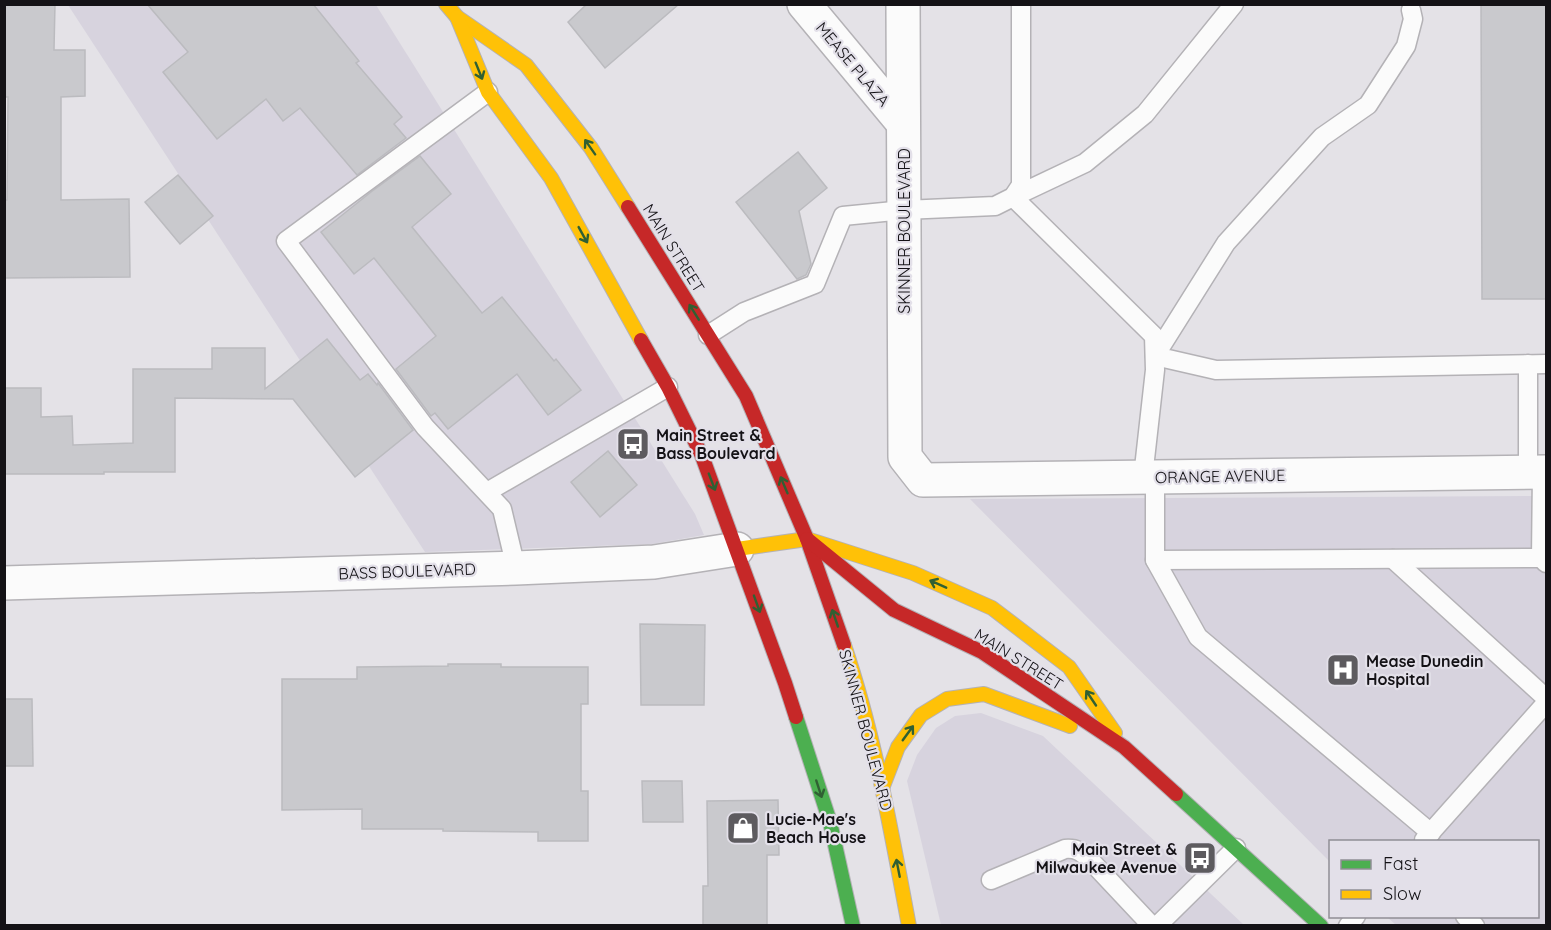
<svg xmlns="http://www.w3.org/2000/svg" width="1551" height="930" font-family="Quicksand,sans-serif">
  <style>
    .built { fill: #d7d3de }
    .building { fill: #c9c9cd; stroke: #bbbbbf; stroke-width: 1.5 }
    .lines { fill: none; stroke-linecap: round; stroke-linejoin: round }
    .lane-casing { stroke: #b4b2b6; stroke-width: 21 }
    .street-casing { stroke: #b4b2b6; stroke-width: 36 }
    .fast-casing { stroke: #b4b2b6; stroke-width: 16 }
    .slow-casing { stroke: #b4b2b6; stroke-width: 16 }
    .jam-casing { stroke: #b4b2b6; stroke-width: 16 }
    .lane { stroke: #fbfbfb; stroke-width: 18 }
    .street { stroke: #fbfbfb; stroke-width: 33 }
    .fast { stroke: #4caf50; stroke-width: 14 }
    .slow { stroke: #ffc107; stroke-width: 14 }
    .jam { stroke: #c62828; stroke-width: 14 }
    .oneway { stroke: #306033 }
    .labels { text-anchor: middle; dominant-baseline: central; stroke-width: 4.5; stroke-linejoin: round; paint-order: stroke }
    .street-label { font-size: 16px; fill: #141216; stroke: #e3e0e9 }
    .poi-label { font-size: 16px; font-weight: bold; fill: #141216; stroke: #e3e0e9; text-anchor: start }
  </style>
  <rect width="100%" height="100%" fill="#e4e2e7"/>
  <g class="built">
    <polygon points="68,5 376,5 695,514 704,535 652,544 425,552"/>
    <polygon points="1546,496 1546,925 1396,925 1387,917 1538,916 1538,842 1330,842 1330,862 970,499"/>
    <polygon points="981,713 1043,736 1244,925 941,925 907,781 917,755 936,728 955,716"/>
  </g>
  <g class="building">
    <polygon points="4,4 55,4 54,50 85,50 85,96 61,97 61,200 129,199 130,277 4,278 4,200 7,200 8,97 4,97"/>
    <polygon points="147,4 313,4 359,61 356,63 402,117 394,124 406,138 357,175 300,108 283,121 266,99 217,139 163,72 188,52"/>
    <polygon points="587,4 679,4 605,68 568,22"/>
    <polygon points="1481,4 1546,4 1546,299 1482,299"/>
    <polygon points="798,152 827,188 799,211 811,264 806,275 797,279 736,202"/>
    <polygon points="420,156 451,194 412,227 482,313 502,297 554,361 556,359 581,390 548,415 517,374 448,429 435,413 431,416 396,369 436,336 374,258 354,274 321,232 371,192"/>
    <polygon points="178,175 213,216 180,244 145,202"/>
    <polygon points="327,339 360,380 368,374 377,385 378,383 413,430 355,477 293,399 175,398 175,472 104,472 104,474 4,474 4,388 41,388 41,417 72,416 73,445 133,443 133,369 212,369 212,348 265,348 265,389"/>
    <polygon points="608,451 637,485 600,517 571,482"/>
    <polygon points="640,624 705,625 704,705 641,705"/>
    <polygon points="448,664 501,664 501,667 588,667 588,704 581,704 581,791 588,791 588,841 538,841 538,832 443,831 443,829 362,829 362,809 282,810 282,679 357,679 357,667 448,666"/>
    <polygon points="4,699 32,699 33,766 4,766"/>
    <polygon points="642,781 682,781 683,822 643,822"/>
    <polygon points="778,800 779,855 767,855 767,926 703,926 703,886 708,886 707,801"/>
  </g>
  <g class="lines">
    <g class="lane-casing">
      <g id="lane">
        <polyline points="1411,10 1413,19 1406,46 1368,105 1322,137 1226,243 1155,356 1216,370 1546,364"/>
        <polyline points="488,92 286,241 425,427 502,509 516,568"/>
        <polyline points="708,335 744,312 815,284 843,216 904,210 995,206 1013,197 1021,185 1021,4"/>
        <polyline points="1528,364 1528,472"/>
        <polyline points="1143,477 1155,370 1154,336 1013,197 1085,163 1145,114 1234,4"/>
        <polyline points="1155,477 1155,560 1541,558 1546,563"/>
        <polyline points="487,492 668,387"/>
        <polyline points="1541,558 1542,472"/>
        <polyline points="1393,559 1546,698"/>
        <polyline points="1155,560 1198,637 1431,833"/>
        <polyline points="1424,840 1546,703"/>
        <path d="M991 880 1065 849C1077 848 1082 852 1090 860L1151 925H1158L1236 848"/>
        <polyline points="1465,916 1475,926"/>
        <polyline points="1348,926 1356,916"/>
      </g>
    </g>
    <g class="street-casing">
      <g id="street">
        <polyline points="804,4 903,123"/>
        <polyline points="903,4 905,457 923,480 1546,472"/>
        <polyline points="4,583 516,568 654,562 737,549"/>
      </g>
    </g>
    <g class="fast-casing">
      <g id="fast">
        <polyline points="796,717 830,822 853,926"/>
        <polyline points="1176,794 1321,926"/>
      </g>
    </g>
    <g class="slow-casing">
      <g id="slow">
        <polyline points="446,4 457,17 526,65 591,148 628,207"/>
        <polyline points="457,17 488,92 551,178 641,340"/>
        <polyline points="737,549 807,539 913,573 992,608 1069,667 1115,733"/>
        <path d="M844 645C875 736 891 831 909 926"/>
        <polyline points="883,786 898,747 921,715 947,699 984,694 1070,726"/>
      </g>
    </g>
    <g class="jam-casing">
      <g id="jam">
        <polyline points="628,207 746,396 807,539 844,645"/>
        <polyline points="641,340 668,387 702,456 785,683 796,717"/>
        <polyline points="807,539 894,610 982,652 1124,747 1176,794"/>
      </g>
    </g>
    <use href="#lane" class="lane"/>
    <use href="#street" class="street"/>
    <use href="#fast" class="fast"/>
    <use href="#slow" class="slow"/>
    <use href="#jam" class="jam"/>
  </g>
  <defs><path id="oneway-shaft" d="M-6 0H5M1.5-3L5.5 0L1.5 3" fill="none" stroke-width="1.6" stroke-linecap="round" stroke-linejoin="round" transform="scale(1.5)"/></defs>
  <g class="oneway">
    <use href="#oneway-shaft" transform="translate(479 71) rotate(68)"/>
    <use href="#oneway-shaft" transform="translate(590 147) rotate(-125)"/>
    <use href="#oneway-shaft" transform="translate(583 235) rotate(61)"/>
    <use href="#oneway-shaft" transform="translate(694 312) rotate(-122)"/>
    <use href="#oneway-shaft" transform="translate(712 482) rotate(69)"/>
    <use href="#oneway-shaft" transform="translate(784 485) rotate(-113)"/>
    <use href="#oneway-shaft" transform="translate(938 584) rotate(-156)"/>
    <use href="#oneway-shaft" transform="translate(757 604) rotate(70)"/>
    <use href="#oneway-shaft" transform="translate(835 618) rotate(-109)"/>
    <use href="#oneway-shaft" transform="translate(1091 698) rotate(-124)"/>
    <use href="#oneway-shaft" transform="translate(908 733) rotate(-54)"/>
    <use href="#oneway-shaft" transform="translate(819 789) rotate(72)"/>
    <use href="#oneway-shaft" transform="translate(898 868) rotate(-101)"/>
  </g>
  <defs>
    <g id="bus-square" transform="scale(1.725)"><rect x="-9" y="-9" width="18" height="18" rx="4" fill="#5d5b5f" stroke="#e3e0e9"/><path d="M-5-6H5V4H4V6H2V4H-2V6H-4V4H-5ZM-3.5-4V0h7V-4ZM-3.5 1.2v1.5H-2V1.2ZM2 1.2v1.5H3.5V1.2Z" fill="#fff"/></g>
    <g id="hospital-square" transform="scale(1.725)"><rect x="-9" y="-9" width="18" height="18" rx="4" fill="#5d5b5f" stroke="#e3e0e9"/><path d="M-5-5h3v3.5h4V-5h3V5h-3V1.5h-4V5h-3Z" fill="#fff"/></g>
    <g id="shop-square" transform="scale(1.725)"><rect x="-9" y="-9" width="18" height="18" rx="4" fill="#5d5b5f" stroke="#e3e0e9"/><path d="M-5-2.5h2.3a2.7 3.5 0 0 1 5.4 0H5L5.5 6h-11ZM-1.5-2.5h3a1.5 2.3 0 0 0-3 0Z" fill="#fff"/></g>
  </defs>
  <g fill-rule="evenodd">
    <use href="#bus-square" x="633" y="444"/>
    <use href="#hospital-square" x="1343" y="670"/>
    <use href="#shop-square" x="743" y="828"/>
    <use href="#bus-square" x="1200" y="858"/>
  </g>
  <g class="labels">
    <g class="street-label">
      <text transform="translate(853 64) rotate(50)">MEASE PLAZA</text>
      <text transform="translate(904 231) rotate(-90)">SKINNER BOULEVARD</text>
      <text transform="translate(674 248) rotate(58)">MAIN STREET</text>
      <text transform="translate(1220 476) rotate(-1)">ORANGE AVENUE</text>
      <text transform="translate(407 571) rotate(-2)">BASS BOULEVARD</text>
      <text transform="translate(1019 659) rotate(32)">MAIN STREET</text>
      <text transform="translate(866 730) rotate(75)">SKINNER BOULEVARD</text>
    </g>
    <g class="poi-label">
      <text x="656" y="435">Main Street &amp;<tspan x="656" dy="18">Bass Boulevard</tspan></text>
      <text x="1366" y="661">Mease Dunedin<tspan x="1366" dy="18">Hospital</tspan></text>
      <text x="766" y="819">Lucie-Mae's<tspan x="766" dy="18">Beach House</tspan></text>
      <text x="1177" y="849" text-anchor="end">Main Street &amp;<tspan x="1177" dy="18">Milwaukee Avenue</tspan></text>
    </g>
  </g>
  <rect width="1551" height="930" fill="none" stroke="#141216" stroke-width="12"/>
  <rect x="1329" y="840" width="210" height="78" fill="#e3e0e9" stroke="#908e95" stroke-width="1.5"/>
  <rect x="1341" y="860" width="30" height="9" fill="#4caf50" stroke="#908e95" stroke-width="1.5"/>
  <text x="1383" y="870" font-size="18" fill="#141216">Fast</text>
  <rect x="1341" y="890" width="30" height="9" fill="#ffc107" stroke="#908e95" stroke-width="1.5"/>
  <text x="1383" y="900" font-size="18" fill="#141216">Slow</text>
</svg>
